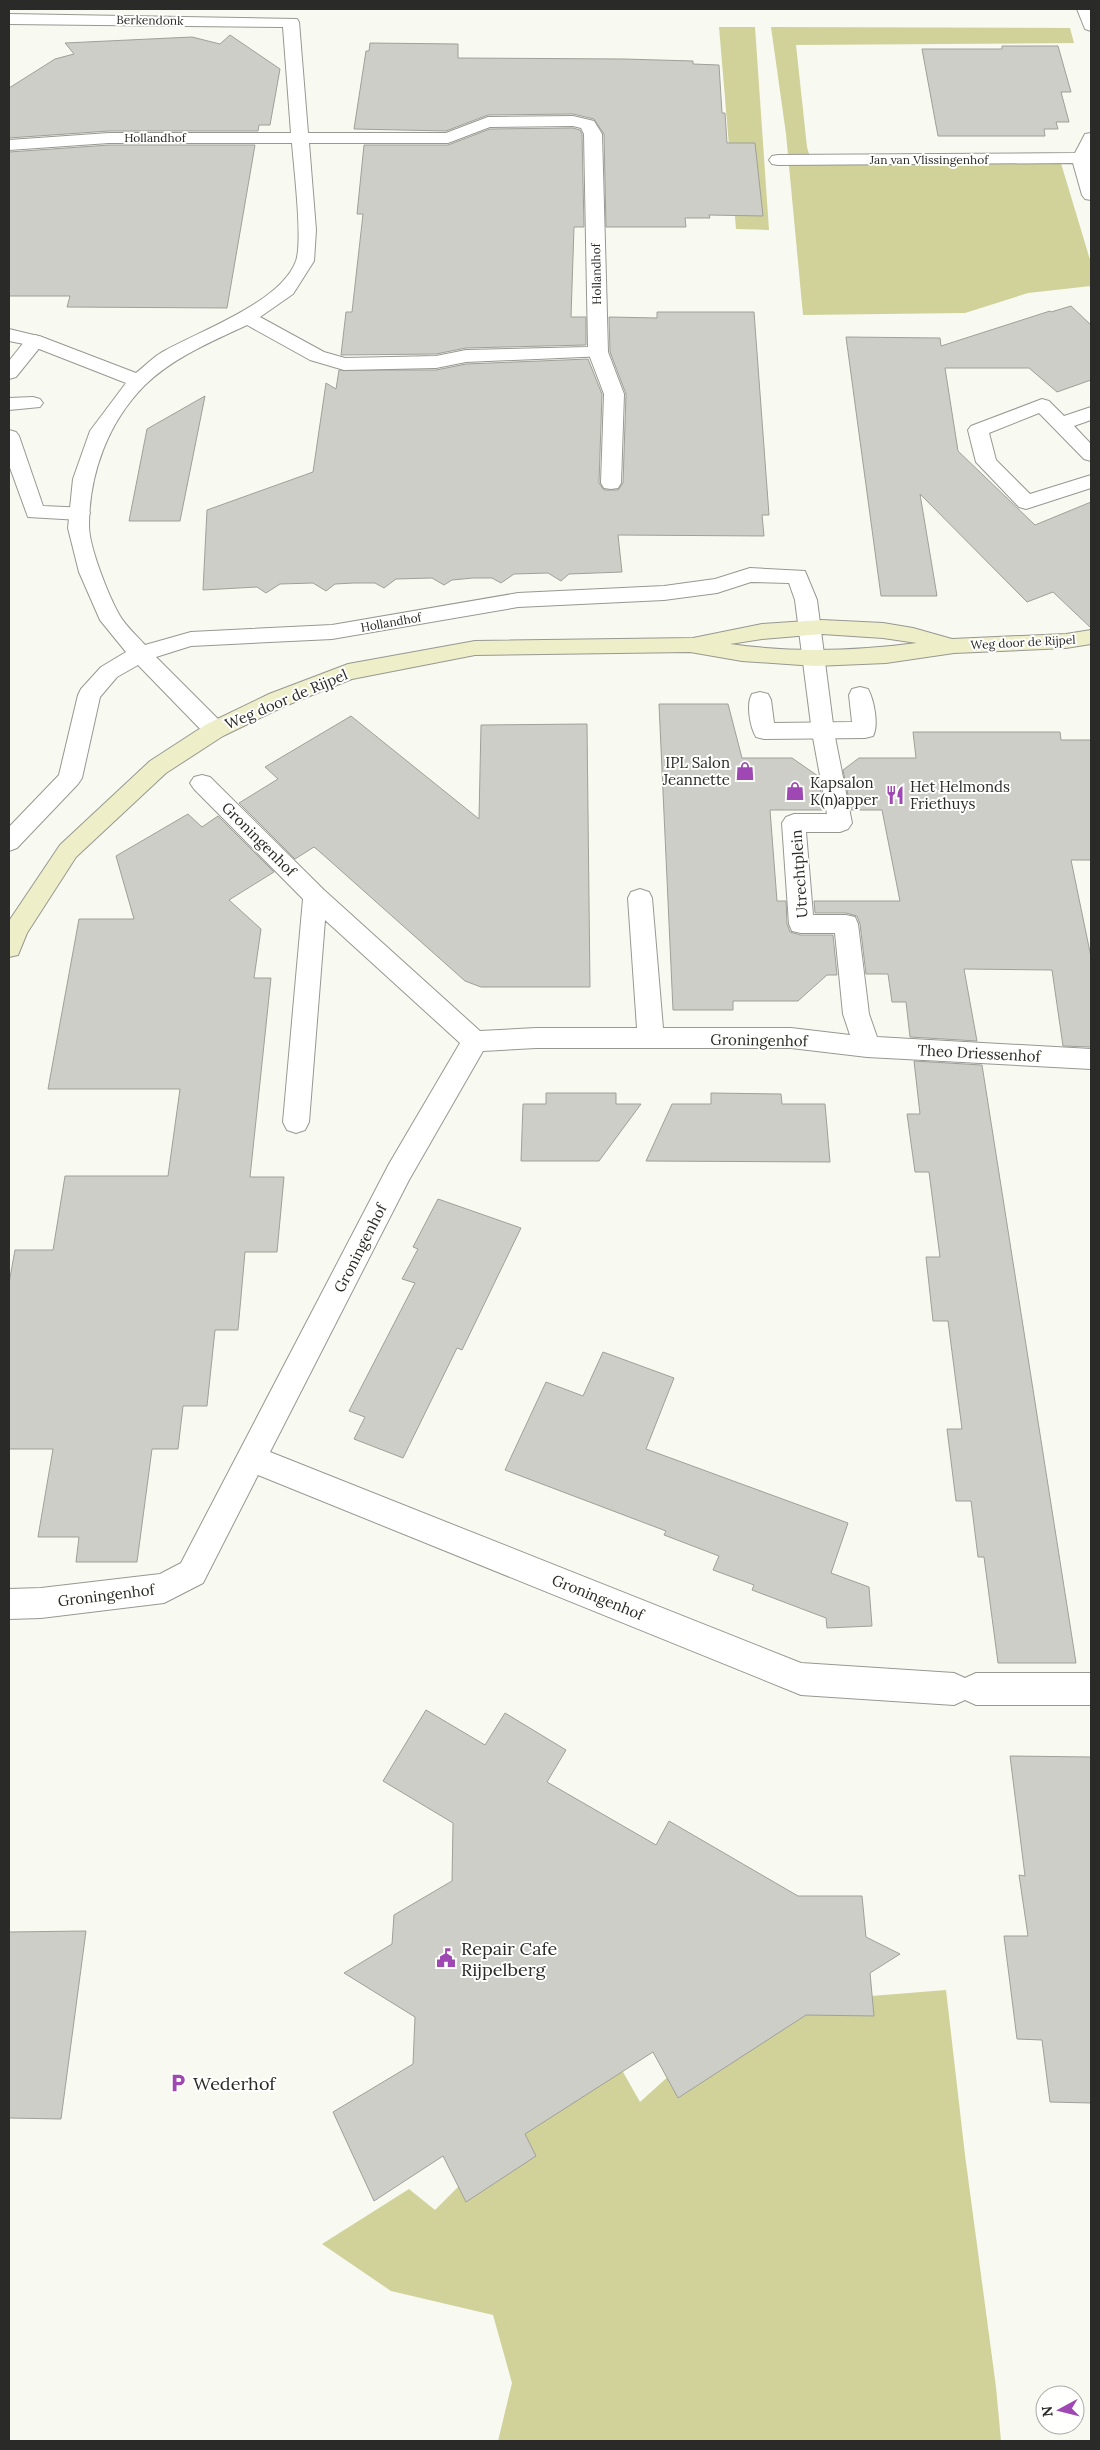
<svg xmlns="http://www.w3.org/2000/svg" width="1100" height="2450" font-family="Lora,serif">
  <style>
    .green { fill: #d0d29a }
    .building { fill: #cdcec7; stroke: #a0a09a }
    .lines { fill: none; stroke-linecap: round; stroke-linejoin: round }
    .lane-casing { stroke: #979891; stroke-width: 2 }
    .street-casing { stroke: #979891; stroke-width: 2 }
    .secondary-casing { stroke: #979891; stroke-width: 2 }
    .lane { fill: #fff; fill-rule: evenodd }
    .street { fill: #fff; fill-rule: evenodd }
    .secondary { fill: #eeeec9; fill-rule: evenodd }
    .labels { text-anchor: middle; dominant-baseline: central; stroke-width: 4; stroke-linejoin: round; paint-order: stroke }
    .far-street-label { font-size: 12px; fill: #2a2a28; stroke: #fffffe }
    .street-label { font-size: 15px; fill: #2a2a28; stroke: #fffffe }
    .poi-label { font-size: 15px; fill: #2a2a28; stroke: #fffffe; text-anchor: start }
    .near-poi-label { font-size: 18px; fill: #2a2a28; stroke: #fffffe; text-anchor: start }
  </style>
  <rect width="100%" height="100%" fill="#f8f9f1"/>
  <g class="green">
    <polygon points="719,27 755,27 769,230 736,229"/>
    <polygon points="771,27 1070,28 1074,43 796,45 807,147 811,161 1060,160 1091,263 1091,286 1028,293 965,313 803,315 786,134"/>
    <polygon points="946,1990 965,2155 996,2387 1001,2441 498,2441 512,2383 493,2315 391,2291 322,2244 409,2189 435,2210 485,2160 610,2049 640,2102 746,2006"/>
  </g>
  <g class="building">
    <polygon points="230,35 280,69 270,125 259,125 258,131 109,131 9,138 9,88 55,59 74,54 65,43 192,37 220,44"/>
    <polygon points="370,43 458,44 458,58 624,59 693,61 693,64 719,65 722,113 725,113 727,143 755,143 763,216 709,215 710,218 685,218 686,227 606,227 604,134 594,119 573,114 488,115 446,131 354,129 366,51 369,51"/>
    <polygon points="1002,46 1058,46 1071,92 1061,92 1069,122 1056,122 1058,129 1044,129 1045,136 938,136 922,49 1002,49"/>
    <polygon points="573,128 580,130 582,134 584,227 574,227 571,317 586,317 586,345 466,348 436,354 341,355 346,312 352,312 363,214 357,214 364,145 448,145 490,129"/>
    <polygon points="109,145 255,145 227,308 67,307 70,296 9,296 9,152"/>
    <polygon points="1071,306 1091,325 1091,380 1057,392 1029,368 945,368 958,451 1035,525 1091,502 1091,628 1053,592 1027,602 920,494 937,596 881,596 846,337 940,338 941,346 1050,311 1051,312"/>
    <polygon points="657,312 754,312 769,515 762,515 764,536 618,535 622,572 569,574 561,581 548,573 514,574 501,583 492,578 473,578 452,580 444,585 432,578 396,579 384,588 375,583 354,583 335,584 326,591 313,583 280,584 266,593 257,587 203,590 207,510 313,472 326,383 336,389 339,370 436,370 466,364 588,359 602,394 599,483 604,490 618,490 623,483 626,394 610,352 609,317 657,318"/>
    <polygon points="205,396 180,521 129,521 147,429"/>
    <polygon points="659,704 728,704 742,758 792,758 818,776 824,810 770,810 777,901 786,901 787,924 790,932 801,935 833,935 837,975 827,975 798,1001 733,1001 733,1010 673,1010"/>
    <polygon points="351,716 479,819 481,725 587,724 590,987 481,987 465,981 320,852 314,847 295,859 239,803 278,779 265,767"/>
    <polygon points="913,732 1060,732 1061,740 1091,740 1091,860 1071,860 1091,957 1091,1047 1063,1046 1052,970 964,969 977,1041 910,1037 906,1002 892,1002 888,974 866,974 860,924 857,916 846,913 815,913 814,901 900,901 882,810 851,810 843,770 859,758 916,758"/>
    <polygon points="188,814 202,827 218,816 274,872 229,900 261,929 254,978 271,978 250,1177 284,1177 277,1252 245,1252 238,1330 215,1330 207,1406 183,1406 178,1449 152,1449 137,1562 76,1562 79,1537 38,1537 53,1449 9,1449 9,1283 15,1250 53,1250 65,1176 168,1176 180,1089 48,1089 79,919 134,919 116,856"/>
    <polygon points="914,1061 982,1065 1076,1663 998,1663 984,1557 978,1557 971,1501 956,1501 947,1429 962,1429 948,1321 933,1321 926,1257 940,1257 929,1172 915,1172 907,1114 920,1114"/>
    <polygon points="546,1093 616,1093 616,1104 641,1104 599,1161 521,1161 523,1104 546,1104"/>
    <polygon points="711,1093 781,1094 782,1104 825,1104 830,1162 646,1161 672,1104 711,1104"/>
    <polygon points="438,1199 521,1228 462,1350 457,1348 403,1458 354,1439 365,1417 349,1411 415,1283 402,1279 418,1249 413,1247"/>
    <polygon points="603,1352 674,1378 646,1449 848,1523 831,1573 869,1587 872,1626 827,1628 826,1618 752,1590 754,1585 713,1570 719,1556 664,1535 666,1531 505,1470 546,1382 583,1396"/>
    <polygon points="426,1710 485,1745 505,1713 566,1750 547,1782 656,1845 669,1821 798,1896 862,1896 866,1937 900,1954 870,1973 874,2016 806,2015 678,2098 653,2052 525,2134 536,2156 466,2202 443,2156 374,2201 333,2112 413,2064 415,2017 344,1973 392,1944 394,1915 452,1881 453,1823 383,1781"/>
    <polygon points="1010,1756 1091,1757 1091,2103 1050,2102 1042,2040 1017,2039 1004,1936 1028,1936 1019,1875 1025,1876"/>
    <polygon points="86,1931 61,2119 9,2118 9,1932"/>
  </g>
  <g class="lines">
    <g class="lane-casing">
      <g id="lane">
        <polygon points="35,335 42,337 45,341 16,377 9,379 9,361 28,337"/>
        <polygon points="598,346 605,348 608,352 624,394 621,483 618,488 611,489 604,488 601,483 604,394 588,352 591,348"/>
        <polygon points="33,397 40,399 43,403 40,407 9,410 9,398"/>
        <polygon points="9,430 16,432 19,436 43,506 87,508 90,513 87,518 80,520 28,517 9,465"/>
        <path d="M860 687 868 689C874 700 879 725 873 736L865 738 764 739 756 737C750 727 746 704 752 694L760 692 768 694 771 700 774 723 852 722 849 695 852 689Z"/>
      </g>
    </g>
    <g class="street-casing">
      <g id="street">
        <polygon points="1077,9 1091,9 1091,31 1085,29"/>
        <path d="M9 14 297 19 299 22 308 133H446L488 117 573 116 594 121 602 134 608 352 605 356 466 362 436 368 344 370 310 360 247 325C211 342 174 357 145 385 108 422 89 474 89 526 89 547 109 597 120 616 126 626 137 636 145 645L191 632 332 625 518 593 664 586 715 579 750 568 805 571 817 600 834 732 852 823 848 829 840 832H806L813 915H846L855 917 858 924 869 1014 877 1037 1091 1049V1069L867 1057 791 1048H536L483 1051 409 1180 270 1452 801 1663 954 1673 965 1678 976 1673H1091V1705H976L965 1700 954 1705 801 1695 258 1475 203 1583 164 1603 41 1618 9 1619V1589L41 1588 160 1574 181 1563 389 1164 460 1043 325 920 309 1122 305 1130 296 1133 287 1130 283 1122 303 899 194 789 190 783 194 777 202 775 210 777 324 890 480 1031 536 1028H637L628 898 631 892 640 889 649 892 652 898 663 1028H791L850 1035 843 1014 835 933H801L792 931 789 924 782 823 786 817 794 814H827L812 732 795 600 789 583 751 582 717 593 664 600 518 607 332 639 191 646 156 657 223 724 226 730 223 736 215 738 207 736 138 665 117 677 100 697 82 778 78 784 17 848 9 851V827L59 775 78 695 81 689 101 667 126 652 100 620 79 572 68 528 73 479 90 431 126 383 29 345 9 341V329L42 337 136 373C145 366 155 355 166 350 202 330 281 302 296 261 303 240 294 169 292 143H109L9 150V140L109 133H291L283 27 9 24ZM573 126 581 128 584 134 588 347 466 350 436 356 345 358 324 352 260 317 293 294 314 261 316 230 309 143H448L490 127Z"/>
        <polygon points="1091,133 1091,200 1085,199 1082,195 1073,163 778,165 772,164 769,160 772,156 778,155 1075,153 1085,134"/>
        <polygon points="1042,399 1049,401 1064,416 1091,407 1091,420 1074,426 1091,444 1091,461 1084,459 1039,413 989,433 996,460 1030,494 1091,475 1091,488 1026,509 1019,507 976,462 968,430 971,426"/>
      </g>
    </g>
    <g class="secondary-casing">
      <path id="secondary" d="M822 620 883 623 913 628 952 639 1066 634 1091 630V644L1066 648 954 653 886 663 815 666 742 661 690 652 475 655 352 679 285 706 223 736 166 773 76 857 27 933 18 955 9 957V921L60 845 150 761 207 724 269 694 348 664 475 641 693 638 762 624ZM822 634 883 638 917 643C856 651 792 653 730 644L762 639Z"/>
    </g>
    <use href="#lane" class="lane"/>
    <use href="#street" class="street"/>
    <use href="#secondary" class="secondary"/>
  </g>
  <defs>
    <g id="shop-bare" transform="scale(1.5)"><path d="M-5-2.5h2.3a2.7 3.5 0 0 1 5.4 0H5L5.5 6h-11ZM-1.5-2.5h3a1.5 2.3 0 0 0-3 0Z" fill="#9f47b3" stroke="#fffffe" stroke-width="2.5" paint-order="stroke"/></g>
    <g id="restaurant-bare" transform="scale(1.5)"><path d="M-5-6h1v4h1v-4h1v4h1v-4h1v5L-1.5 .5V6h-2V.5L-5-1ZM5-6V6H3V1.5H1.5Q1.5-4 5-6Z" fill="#9f47b3" stroke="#fffffe" stroke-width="2.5" paint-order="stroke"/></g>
    <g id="civic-bare" transform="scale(1.5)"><path d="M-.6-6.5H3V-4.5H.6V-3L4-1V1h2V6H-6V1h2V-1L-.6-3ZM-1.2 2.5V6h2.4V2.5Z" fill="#9f47b3" stroke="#fffffe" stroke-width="2.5" paint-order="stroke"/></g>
    <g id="parking-bare" transform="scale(1.5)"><path d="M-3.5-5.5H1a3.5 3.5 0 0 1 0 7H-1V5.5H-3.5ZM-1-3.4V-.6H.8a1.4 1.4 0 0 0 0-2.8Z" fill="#9f47b3" stroke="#fffffe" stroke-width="2.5" paint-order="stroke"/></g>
  </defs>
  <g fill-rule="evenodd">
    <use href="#shop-bare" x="745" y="771"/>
    <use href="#shop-bare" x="795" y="791"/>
    <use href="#restaurant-bare" x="895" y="795"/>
    <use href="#civic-bare" x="446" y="1958"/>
    <use href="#parking-bare" x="178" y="2083"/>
  </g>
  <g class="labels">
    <g class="far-street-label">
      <text transform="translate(150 20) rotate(1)">Berkendonk</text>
      <text x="155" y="137">Hollandhof</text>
      <text x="929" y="159">Jan van Vlissingenhof</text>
      <text transform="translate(596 274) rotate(-91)">Hollandhof</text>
      <text transform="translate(391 622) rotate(-10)">Hollandhof</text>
      <text transform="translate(1023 642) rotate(-3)">Weg door de Rijpel</text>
    </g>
    <g class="street-label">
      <text transform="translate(286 699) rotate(-23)">Weg door de Rijpel</text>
      <text transform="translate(259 839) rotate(45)">Groningenhof</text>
      <text transform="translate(799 874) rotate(-94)">Utrechtplein</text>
      <text transform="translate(759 1040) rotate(1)">Groningenhof</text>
      <text transform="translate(979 1053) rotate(3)">Theo Driessenhof</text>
      <text transform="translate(360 1248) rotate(-63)">Groningenhof</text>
      <text transform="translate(106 1595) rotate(-7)">Groningenhof</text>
      <text transform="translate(598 1597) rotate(22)">Groningenhof</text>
    </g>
    <g class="poi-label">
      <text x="730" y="762" text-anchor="end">IPL Salon<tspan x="730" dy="17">Jeannette</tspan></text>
      <text x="810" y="782">Kapsalon<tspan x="810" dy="17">K(n)apper</tspan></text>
      <text x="910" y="786">Het Helmonds<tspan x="910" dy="17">Friethuys</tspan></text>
    </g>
    <g class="near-poi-label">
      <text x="461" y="1948">Repair Cafe<tspan x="461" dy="21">Rijpelberg</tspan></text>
      <text x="193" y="2083">Wederhof</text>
    </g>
  </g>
  <rect width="1100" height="2450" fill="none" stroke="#2a2a28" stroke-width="20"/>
  <g transform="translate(1060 2410) rotate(263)"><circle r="24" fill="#fffffe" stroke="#aaaaa8"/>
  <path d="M0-4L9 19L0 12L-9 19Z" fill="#9f47b3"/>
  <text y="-8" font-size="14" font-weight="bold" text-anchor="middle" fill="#2a2a28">N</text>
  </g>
</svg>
